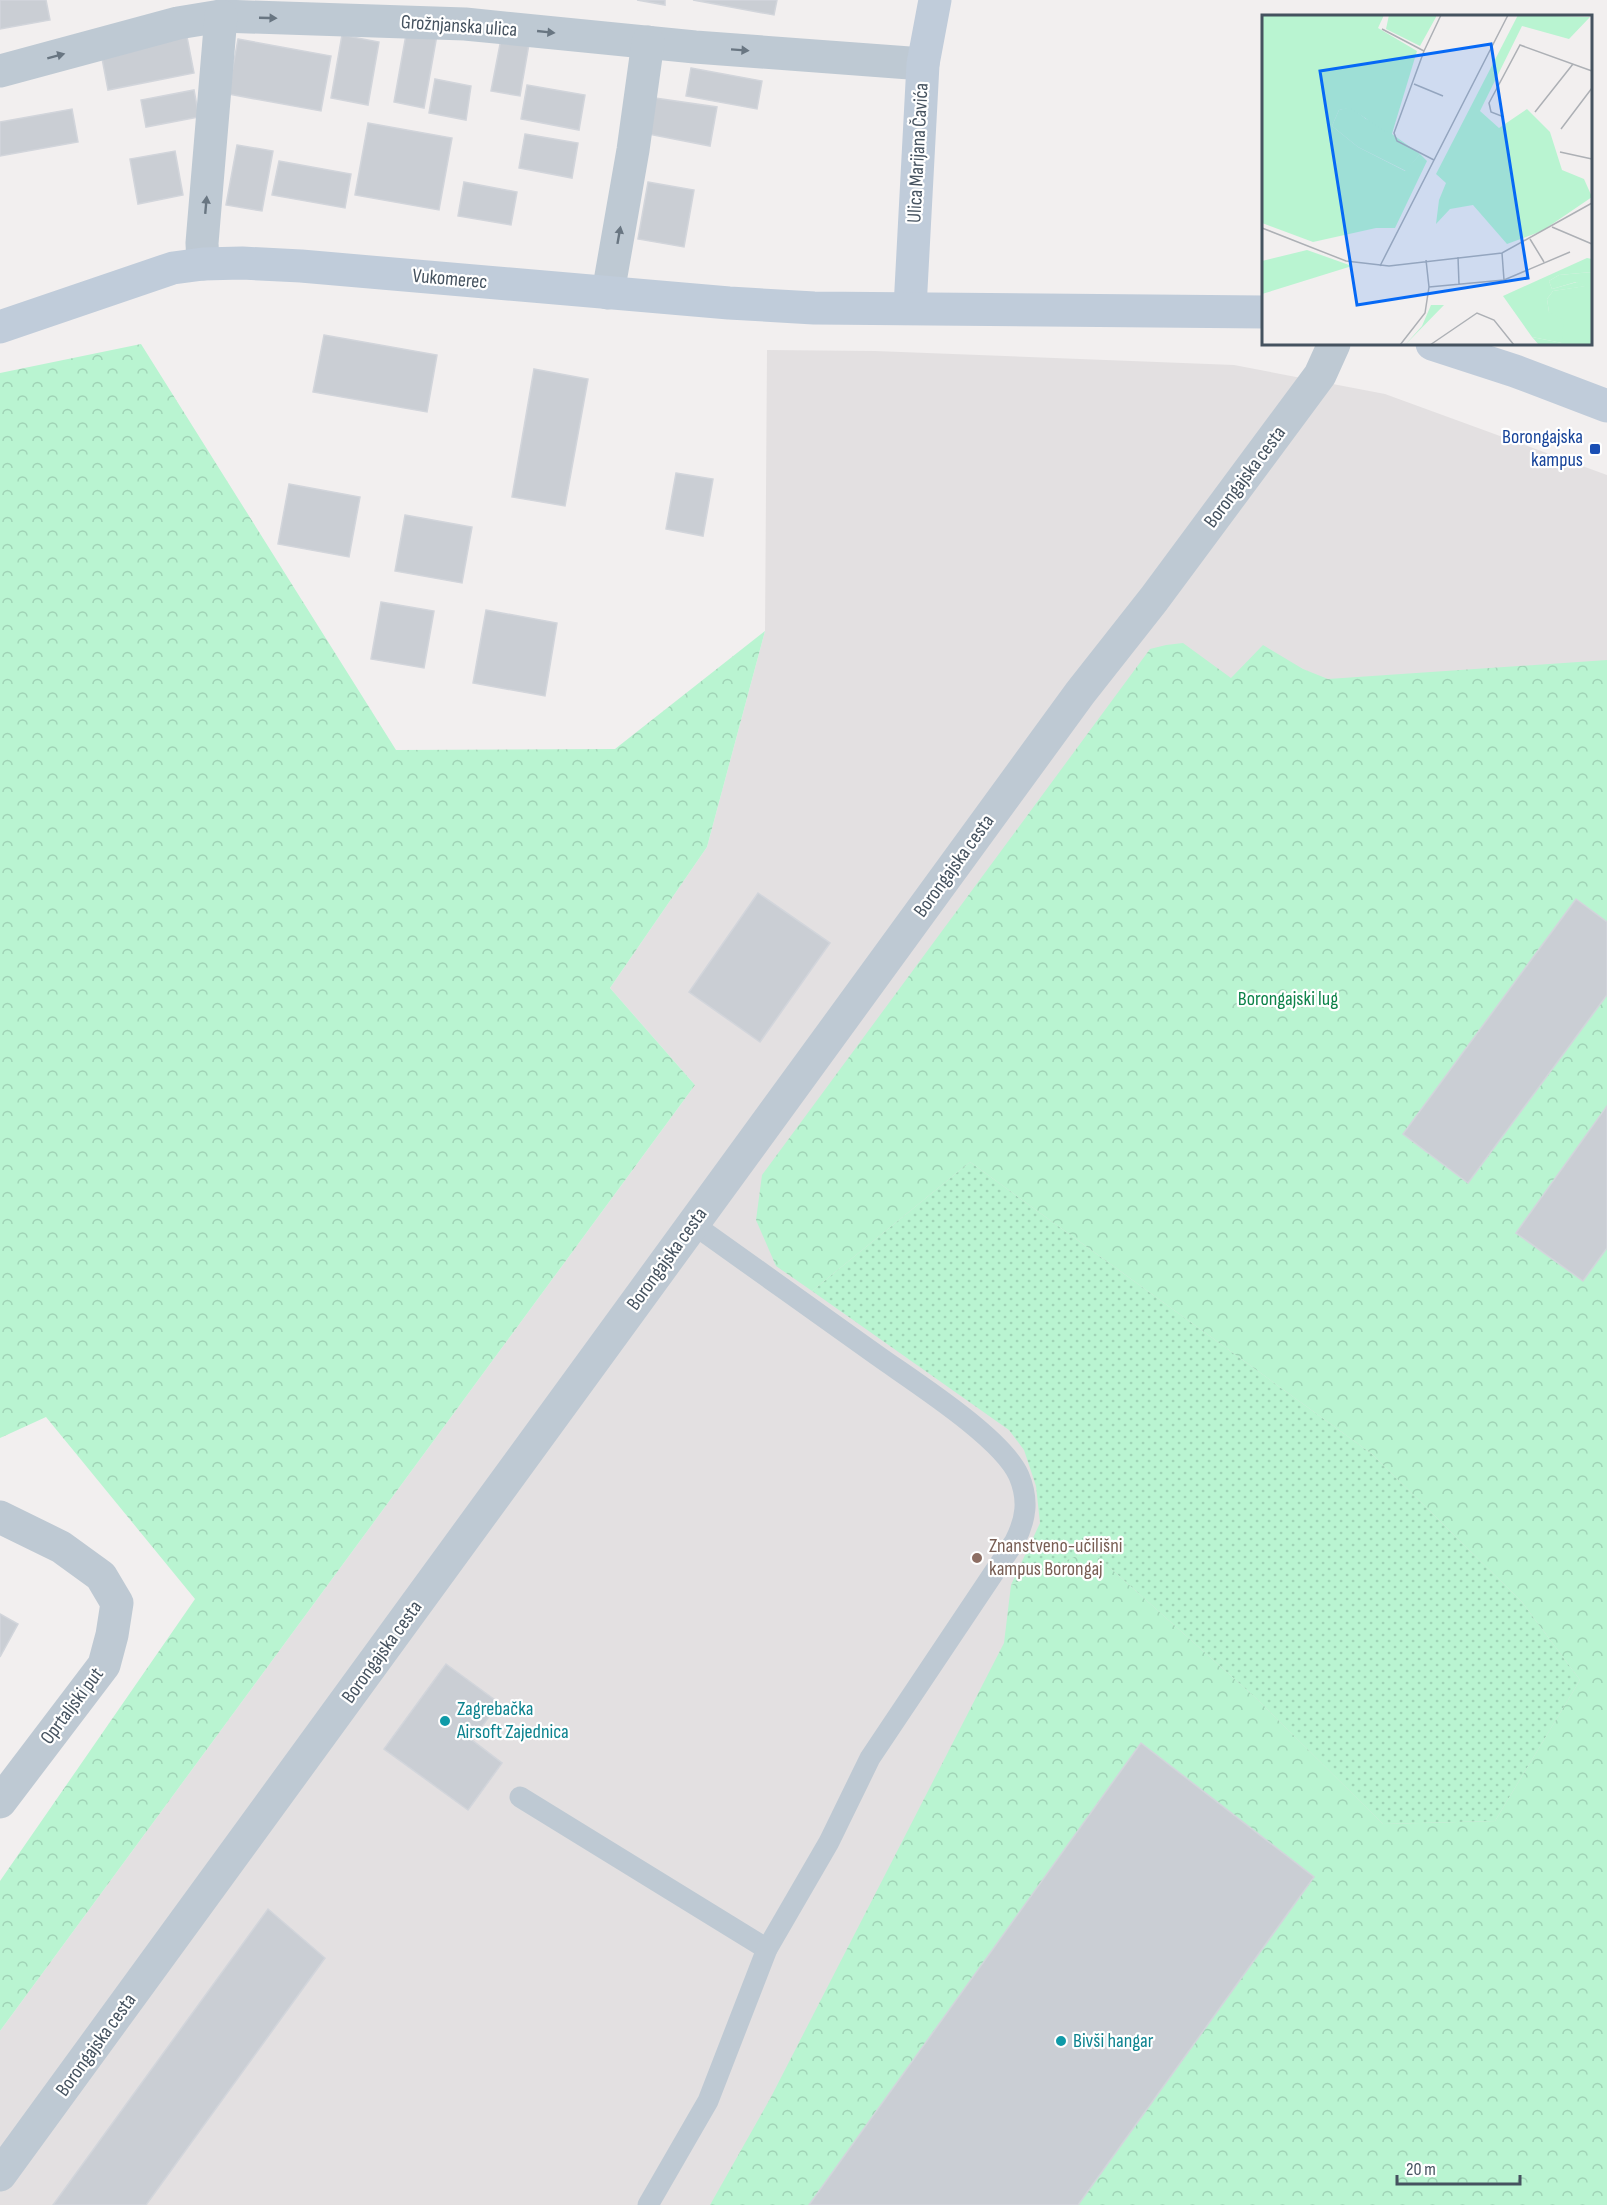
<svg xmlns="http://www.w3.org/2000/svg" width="1607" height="2205" font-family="'Sofia Sans Condensed',sans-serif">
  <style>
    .education { fill: #e3e0e1 }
    .grass { fill: url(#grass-dots) }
    .forest { fill: url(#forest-crowns) }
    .building { fill: #caced4; stroke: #d2d5db; stroke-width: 1.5 }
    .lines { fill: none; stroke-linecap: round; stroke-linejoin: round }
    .lane { stroke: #bec9d3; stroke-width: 21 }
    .street { stroke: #bec9d3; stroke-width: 33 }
    .secondary { stroke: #c0ccda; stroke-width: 33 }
    .oneway { fill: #697682 }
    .transit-dot { fill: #1a4fb4; stroke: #fff; stroke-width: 2 }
    .education-dot { fill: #8d6e63; stroke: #fff; stroke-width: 2 }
    .culture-dot { fill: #0f9aa8; stroke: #fff; stroke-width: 2 }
    .labels { text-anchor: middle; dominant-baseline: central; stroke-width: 4.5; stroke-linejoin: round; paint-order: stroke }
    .street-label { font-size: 20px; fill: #45525f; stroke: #fff }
    .transit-label { font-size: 20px; fill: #164399; stroke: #fff; text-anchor: end }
    .park-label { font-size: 20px; fill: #0d834a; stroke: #fff }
    .education-label { font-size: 20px; fill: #785e54; stroke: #fff; text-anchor: start }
    .culture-label { font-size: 20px; fill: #0d838f; stroke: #fff; text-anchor: start }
    .inset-road { fill: none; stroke: #adb0b5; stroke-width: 1.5 }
    .view { fill: #0669f5; fill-opacity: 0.15; stroke: #0669f5; stroke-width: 3 }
    .inset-edge { fill: none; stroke: #45525f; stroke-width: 3 }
  </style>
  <defs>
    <pattern id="grass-dots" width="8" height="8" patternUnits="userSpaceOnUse" patternTransform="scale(1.5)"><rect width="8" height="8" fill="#b9f4d1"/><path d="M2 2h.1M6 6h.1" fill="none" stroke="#a0d3b6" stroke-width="1.8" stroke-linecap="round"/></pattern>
    <pattern id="forest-crowns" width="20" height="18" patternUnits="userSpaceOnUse" patternTransform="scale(1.5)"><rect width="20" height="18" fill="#b9f4d1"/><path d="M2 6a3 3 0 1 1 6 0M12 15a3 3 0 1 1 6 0" fill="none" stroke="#a0d3b6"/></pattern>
  </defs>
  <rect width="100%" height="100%" fill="#f2efef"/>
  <polygon class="education" points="767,350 875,351 1234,365 1385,394 1607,475 1607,2205 0,2205 0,2031 695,1085 610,988 707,847 765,631"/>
  <polygon class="grass" points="970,1162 1372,1454 1522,1602 1580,1680 1495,1821 1383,1824 1258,1700 1090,1550 1011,1585 1040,1523 1036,1486 1024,1450 1009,1430 812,1291"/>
  <g class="forest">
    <polygon points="141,344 396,750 615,749 765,631 707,847 610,988 695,1085 0,2031 0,1881 195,1599 46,1417 0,1438 0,373"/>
    <polygon points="1183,643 1231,678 1263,645 1303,669 1328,679 1607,660 1607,2205 710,2205 771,2097 1004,1643 1011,1585 1090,1550 1258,1700 1383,1824 1495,1821 1580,1680 1522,1602 1372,1454 970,1162 812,1291 776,1266 756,1220 762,1175 1150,649 1166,645"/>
  </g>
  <g class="building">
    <polygon points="0,0 46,0 50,20 0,29"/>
    <polygon points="637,0 665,0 665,5"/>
    <polygon points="693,0 777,0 774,15"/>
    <polygon points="407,29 437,35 424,108 394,102"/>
    <polygon points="342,35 379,42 368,105 331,98"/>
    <polygon points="187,37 194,73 108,90 101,53"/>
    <polygon points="238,39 331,56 321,111 228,94"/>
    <polygon points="501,39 529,44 520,96 491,91"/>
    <polygon points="691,68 762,81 757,109 686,96"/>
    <polygon points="435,79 471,86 466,120 429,113"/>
    <polygon points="527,85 585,95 579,130 521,119"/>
    <polygon points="194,90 199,117 146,127 141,100"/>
    <polygon points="655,98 717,107 710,146 648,134"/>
    <polygon points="72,109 78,142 0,156 0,122"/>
    <polygon points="368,123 452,138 439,210 355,195"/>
    <polygon points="525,134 578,143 572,178 519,168"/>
    <polygon points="237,145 273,151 262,211 226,205"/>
    <polygon points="175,151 183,195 138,204 130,159"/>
    <polygon points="279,161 351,174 345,208 272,195"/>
    <polygon points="464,182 517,192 511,225 458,216"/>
    <polygon points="648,182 694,190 684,247 638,239"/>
    <polygon points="324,335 437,355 427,412 313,392"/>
    <polygon points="534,369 588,379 565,506 512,497"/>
    <polygon points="676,473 713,479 703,536 666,529"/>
    <polygon points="289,484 360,497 349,557 278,544"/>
    <polygon points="405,515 472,527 462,583 395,571"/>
    <polygon points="381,602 434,611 424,668 371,659"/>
    <polygon points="486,610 557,623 545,696 473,683"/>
    <polygon points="758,893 830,943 760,1042 689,992"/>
    <polygon points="1576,899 1607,922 1607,995 1468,1183 1403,1134"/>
    <polygon points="1607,1106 1607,1248 1583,1281 1516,1233"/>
    <polygon points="0,1614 18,1624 0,1657"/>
    <polygon points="446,1664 499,1703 472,1740 502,1763 468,1810 384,1749"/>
    <polygon points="1141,1743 1314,1877 1078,2205 809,2205"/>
    <polygon points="268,1909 325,1958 146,2205 53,2205"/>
  </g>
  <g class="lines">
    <g class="lane">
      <polyline points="520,1797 767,1949"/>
      <path d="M648 2205 708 2101 767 1949 829 1842 870 1758 1015 1541C1026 1519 1029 1500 1019 1476 1003 1438 913 1381 878 1356 816 1312 755 1268 693 1224"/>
    </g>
    <g class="street">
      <polyline points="0,71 178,23 221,16 465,24 695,47 923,64"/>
      <polyline points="203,264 202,243 221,16"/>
      <polyline points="608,293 633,150 648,42"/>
      <polyline points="0,1517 61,1547 101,1576 117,1603 112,1635 104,1665 0,1802"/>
      <polyline points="0,2175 1080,693 1154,599 1320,375 1334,344"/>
    </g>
    <g class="secondary">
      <polyline points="910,308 923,64 935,0"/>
      <polyline points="0,327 173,268 203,264 242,263 301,266 729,303 814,308 1264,312"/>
      <polyline points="1432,344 1515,371 1607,406"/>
    </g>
  </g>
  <defs><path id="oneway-solid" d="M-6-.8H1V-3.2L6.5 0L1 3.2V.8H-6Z" transform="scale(1.5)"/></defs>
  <g class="oneway">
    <use href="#oneway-solid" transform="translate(268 18) rotate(2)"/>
    <use href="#oneway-solid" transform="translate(546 32) rotate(6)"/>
    <use href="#oneway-solid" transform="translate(740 50) rotate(4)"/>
    <use href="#oneway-solid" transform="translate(56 56) rotate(-15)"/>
    <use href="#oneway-solid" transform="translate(206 205) rotate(-85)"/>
    <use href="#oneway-solid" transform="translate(619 235) rotate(-80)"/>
  </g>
  <rect class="transit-dot" x="1589" y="443" width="12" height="12" rx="3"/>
  <circle class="education-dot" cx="977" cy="1558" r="6"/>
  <g class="culture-dot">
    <circle cx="445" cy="1721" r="6"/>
    <circle cx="1061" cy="2041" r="6"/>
  </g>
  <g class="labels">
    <g class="street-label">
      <text transform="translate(459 26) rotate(4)">Grožnjanska ulica</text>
      <text transform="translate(918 153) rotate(-87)">Ulica Marijana Čavića</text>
      <text transform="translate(450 279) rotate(5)">Vukomerec</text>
      <text transform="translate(1245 477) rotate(-53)">Borongajska cesta</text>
      <text transform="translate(954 866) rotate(-54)">Borongajska cesta</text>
      <text transform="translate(667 1259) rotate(-54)">Borongajska cesta</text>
      <text transform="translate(382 1652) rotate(-54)">Borongajska cesta</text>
      <text transform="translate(72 1706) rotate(-53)">Oprtaljski put</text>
      <text transform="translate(96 2045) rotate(-54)">Borongajska cesta</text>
    </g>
    <g class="transit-label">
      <text x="1583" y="437">Borongajska<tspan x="1583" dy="23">kampus</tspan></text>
    </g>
    <g class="park-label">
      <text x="1288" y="999">Borongajski lug</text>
    </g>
    <g class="education-label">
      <text x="989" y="1546">Znanstveno-učilišni<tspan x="989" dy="23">kampus Borongaj</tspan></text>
    </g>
    <g class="culture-label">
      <text x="457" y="1709">Zagrebačka<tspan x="457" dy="23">Airsoft Zajednica</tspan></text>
      <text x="1073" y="2041">Bivši hangar</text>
    </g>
  </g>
  <g transform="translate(1262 15)">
    <rect width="330" height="330" fill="#f2efef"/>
    <path d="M89 92 104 104 132 112 130 119 158 139 144 156 96 132 70 111 77 95ZM330 257V330H277L270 322 300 328 287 297 285 284 291 276 323 271 314 267 290 274 287 266 297 260Z" fill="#b9f4d1"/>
    <path d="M0 0H122L116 13 155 36 132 112 124 117 88 93 77 95 70 111 96 132 143 156 158 139 165 146 133 213H114L51 227 0 208ZM127 0H174V2L158 31 124 14ZM256 0 328 2 307 24 260 11 218 96 237 113 265 94 288 117 300 155 322 164 330 182 280 216 245 229 211 190 188 194 174 209 177 185 184 168 174 159ZM45 235 90 251 0 279V246ZM325 243 330 244V257L297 260 287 266 290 274 315 267 325 271 291 276 285 284 287 297 302 305 300 328 270 322 241 281ZM169 290H182L143 330 160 311Z" fill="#b9f4d1"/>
    <path class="inset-road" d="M120 14 162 36M152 69 181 81M273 97 311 49M242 102 229 97 227 88 258 30 330 56M299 114 330 73M298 137 330 144M172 145 135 126 132 118 162 36 179 0M290 212 330 229M0 213 84 246 127 251 240 238 330 188M268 224 282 247M240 238 242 265M196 242 197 269M118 251 246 0M167 272 242 265 308 237M138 330 163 298 167 272 164 245M168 330 215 298 232 305 252 330"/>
    <path class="view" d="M229 29 266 263 95 290 58 56Z"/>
    <rect width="330" height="330" class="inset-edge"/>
  </g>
  <path d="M1397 2175v9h123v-9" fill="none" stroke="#45525f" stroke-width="3"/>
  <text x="1406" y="2175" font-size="18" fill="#45525f" stroke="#ffffff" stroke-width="4.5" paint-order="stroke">20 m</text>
</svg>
